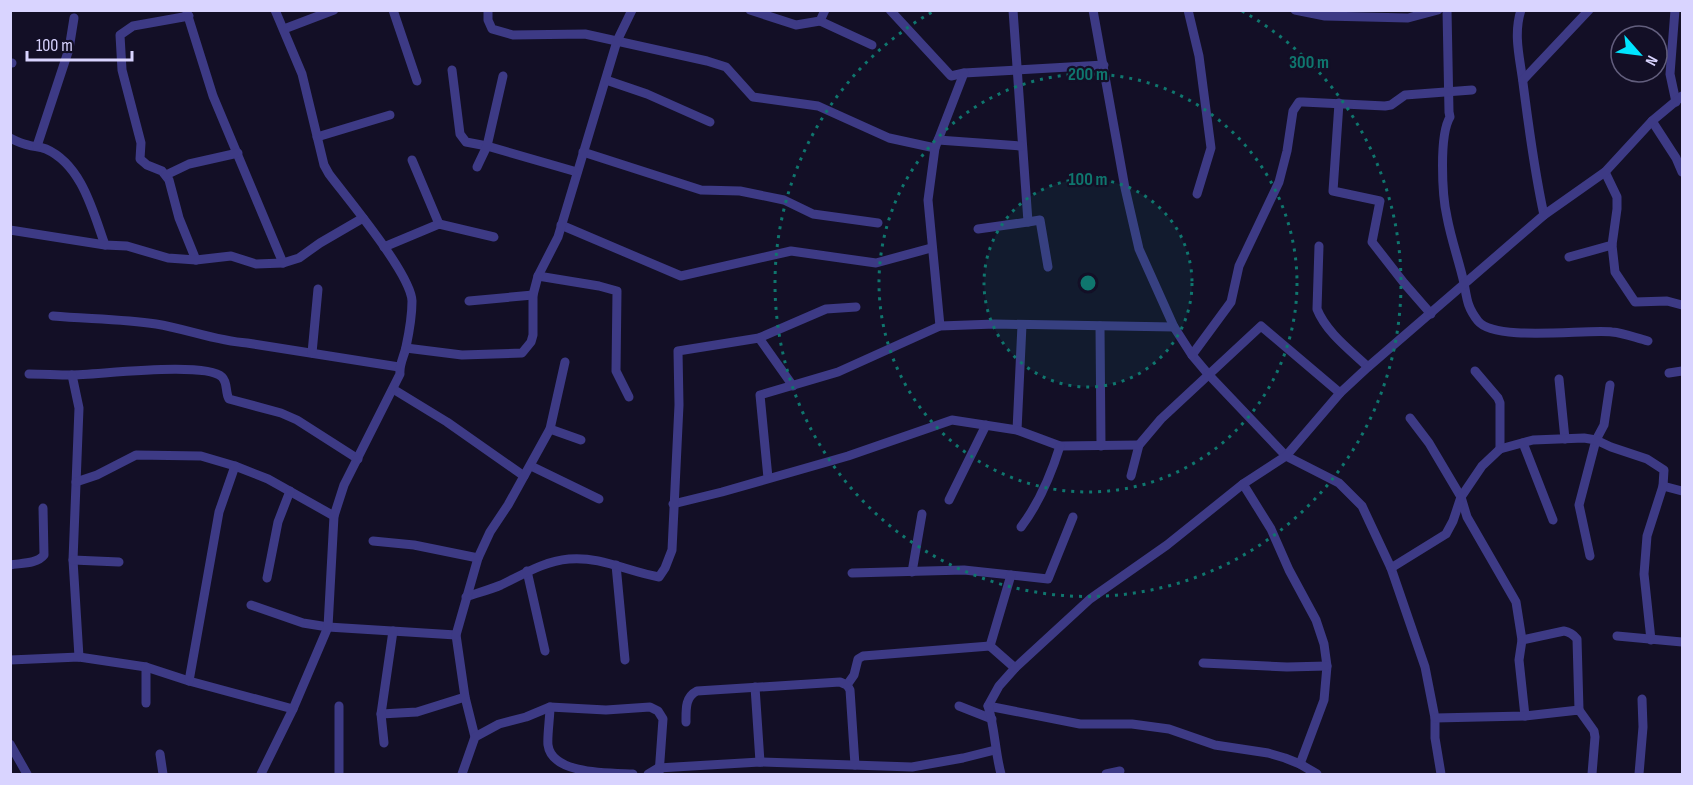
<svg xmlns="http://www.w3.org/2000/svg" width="1693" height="785" font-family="'Sofia Sans Condensed',sans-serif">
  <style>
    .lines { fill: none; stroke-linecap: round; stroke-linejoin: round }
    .minor { stroke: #3d3a85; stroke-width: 9 }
    .ring { fill: none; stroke: #0f766e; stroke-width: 3; stroke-dasharray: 3 6 }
    .centre { fill: #0f766e; stroke: #130f26; stroke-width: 3 }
    .ring-label { font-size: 18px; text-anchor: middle; font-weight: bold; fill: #0f766e; stroke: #130f26; stroke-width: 4.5; stroke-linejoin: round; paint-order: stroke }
  </style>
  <rect width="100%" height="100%" fill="#130f26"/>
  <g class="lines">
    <g class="minor">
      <polyline points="393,10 417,81"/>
      <polyline points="488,10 488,20 492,29 513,35 585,34 707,61 726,67 753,97 818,106 889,138 935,148"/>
      <polyline points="750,10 796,25 820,21 825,10"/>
      <polyline points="890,10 951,76 964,73 1104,65"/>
      <polyline points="1013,10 1028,222 1040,220 1048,267"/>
      <polyline points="1093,10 1125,188 1139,249 1174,327 1192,355 1208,374 1286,456 1339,483 1362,506 1391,568 1425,667 1435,718 1435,738 1441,774"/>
      <polyline points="1188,10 1199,56 1211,148 1197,194"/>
      <polyline points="1295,10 1325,16 1408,18 1438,10"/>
      <path d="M1447 10 1449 112 1450 117C1439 135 1442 195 1447 217 1451 239 1459 261 1464 283 1467 299 1467 307 1478 321 1495 342 1585 329 1612 332 1624 333 1636 338 1648 341"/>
      <path d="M1521 10C1513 35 1520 58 1523 83 1529 129 1534 170 1544 215"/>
      <polyline points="1675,10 1670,74 1676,102"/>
      <polyline points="187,13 213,96 283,263"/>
      <polyline points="189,16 133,26 120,35 122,70 141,143 140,159 147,165 162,171 169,180 179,218 196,260"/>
      <polyline points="820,21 872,45"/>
      <polyline points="284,29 334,10"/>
      <polyline points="10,63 12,63"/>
      <polyline points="452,70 460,134 466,142 487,146 577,172"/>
      <polyline points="606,80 647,94 710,122"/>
      <polyline points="1523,80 1589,10"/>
      <polyline points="1339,103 1333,191 1380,201 1372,242 1404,283 1431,314"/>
      <polyline points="1652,121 1676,158 1682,172"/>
      <polyline points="317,137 390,115"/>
      <path d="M10 138C16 141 22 144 28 145 34 147 39 146 46 149 82 165 93 212 105 245"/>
      <polyline points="938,140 1021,146"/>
      <polyline points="37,146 69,49 74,18"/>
      <polyline points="583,152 701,190 740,191 784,200 813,214 878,223"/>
      <polyline points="412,160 439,224"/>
      <polyline points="477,167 487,146 503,76"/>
      <polyline points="166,175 189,164 238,153"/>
      <polyline points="561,225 681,276 791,251 876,263 931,248"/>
      <polyline points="978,229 1028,222"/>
      <polyline points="10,230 105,245 127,246 168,258 196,260 231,256 256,264 283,263 299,258 320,243 363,218"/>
      <polyline points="1612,245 1615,272 1635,302 1667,301 1682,305"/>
      <path d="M1319 246 1317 309C1326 332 1350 350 1368 367"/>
      <polyline points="384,247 439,224 494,237"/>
      <polyline points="1569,257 1612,245 1617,209 1617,197 1605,172"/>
      <polyline points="538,276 599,286 617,291 616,371 629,397"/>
      <polyline points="469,301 533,295"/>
      <path d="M53 316C87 319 122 319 156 324 187 329 216 341 247 343L399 367"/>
      <polyline points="940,326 928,200 935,148 964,73"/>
      <polyline points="1100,326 1101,446"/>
      <polyline points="759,338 793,386"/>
      <polyline points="406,348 462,355 522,353 531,342 533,335 533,295 538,276 558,237 617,41 632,10"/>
      <polyline points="312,353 318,289"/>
      <polyline points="1192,355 1231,302 1239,266 1279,182 1287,151 1293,111 1299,102 1303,102 1385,106 1391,105 1405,95 1472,90"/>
      <polyline points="1475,371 1498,398 1500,403 1500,449"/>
      <polyline points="1669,373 1682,371"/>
      <path d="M29 374C43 374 57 375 71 375 98 375 205 361 222 377 228 383 225 392 229 399L281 413 297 420 358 459"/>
      <polyline points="72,375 79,408 73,560 79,657"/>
      <polyline points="1559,379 1565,439"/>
      <polyline points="393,389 447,422 524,476"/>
      <polyline points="1410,418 1429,443 1461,497 1467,517 1516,602 1522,640 1519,660 1525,716"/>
      <polyline points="550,429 581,440"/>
      <polyline points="1017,430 1022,325"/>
      <polyline points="1523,443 1553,520"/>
      <polyline points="531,466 599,499"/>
      <polyline points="1131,476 1139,445 1161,419 1261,326 1340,393"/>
      <polyline points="768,478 760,395 838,372 940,326 995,324 1174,327"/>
      <polyline points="76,482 97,475 136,455 201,456 235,466 268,479 334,516"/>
      <polyline points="1243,484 1271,529 1289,570 1316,620 1324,644 1327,666 1324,700 1300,764"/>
      <polyline points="1663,486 1682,491"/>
      <polyline points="949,500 986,425"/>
      <polyline points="673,504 722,492 848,456 952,420 1017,430 1060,446 1139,445"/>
      <path d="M1021 527C1040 502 1051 475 1060 446"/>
      <polyline points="373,541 414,545 478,558"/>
      <polyline points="1590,556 1579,505 1596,440 1604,425 1610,385"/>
      <polyline points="73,560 119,562"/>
      <path d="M10 565C21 563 37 564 44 555L43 508"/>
      <polyline points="616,565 625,660"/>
      <polyline points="1391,568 1446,534 1453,521 1461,497 1482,466 1500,449 1533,440 1584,438 1596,440 1611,447 1647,459 1664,470 1663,486 1647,536 1644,574 1651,640"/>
      <polyline points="527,571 545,651"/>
      <polyline points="912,572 922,514"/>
      <polyline points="852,573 964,570 1048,579 1073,517"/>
      <polyline points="1011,575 990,646 1015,668"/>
      <polyline points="267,578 278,522 290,491"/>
      <path d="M466 597C477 593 489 590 501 585 522 575 544 561 569 559 600 556 629 572 659 577L665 568 672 550 679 405 678 351 759 338 826 309 856 307"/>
      <polyline points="251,605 303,623 328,627 456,635"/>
      <polyline points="1617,636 1682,642"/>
      <path d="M1522 640 1564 631C1570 632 1573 634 1577 639L1579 710"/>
      <polyline points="10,660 79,657 146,667 189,681 293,709"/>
      <polyline points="1203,663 1287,667 1327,666"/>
      <polyline points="189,681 219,512 235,466"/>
      <polyline points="847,685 854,675 858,659 863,656 990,646"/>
      <polyline points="755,687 760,762"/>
      <polyline points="146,703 146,667"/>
      <polyline points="959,706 992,719"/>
      <polyline points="988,706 1080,724 1132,724 1169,729 1215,745 1268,753 1285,758 1300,764 1317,774"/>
      <path d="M550 707C550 717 547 737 548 745 552 775 611 773 633 774"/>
      <polyline points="381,714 417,712 465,697"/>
      <polyline points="1435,718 1525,716 1579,710 1594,731 1595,737 1592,774"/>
      <path d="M686 722C686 709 685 697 697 691L840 682 847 685 850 690 855 765"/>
      <polyline points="475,737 465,697 456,635 478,558 490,532 508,505 550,429 565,362"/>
      <polyline points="384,743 381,714 393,631"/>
      <polyline points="10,744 27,774"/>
      <polyline points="160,754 163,774"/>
      <path d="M261 774 293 709 328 627 334 516 344 485 400 374C399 364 404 357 406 347 409 333 412 315 412 301 411 274 347 198 329 174L324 165 302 74 275 10"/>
      <polyline points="339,774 339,706"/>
      <polyline points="462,774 475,737 499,724 526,717 550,707 606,710 650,707 658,711 663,719 659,774"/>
      <polyline points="648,774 658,768 760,762 912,767 963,758 995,750"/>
      <path d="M1001 774C995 752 995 728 988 706L999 686 1015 668 1090 599 1167 545 1243 484 1286 456 1340 393 1368 367 1544 215 1605 172 1652 121 1682 96"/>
      <polyline points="1106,774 1120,771"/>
      <polyline points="1639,774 1643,727 1642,699"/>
    </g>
  </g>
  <circle cx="1088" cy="283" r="104" fill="#0f766e" fill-opacity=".12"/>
  <g class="ring">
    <circle cx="1088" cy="283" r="104"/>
    <circle cx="1088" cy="283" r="209"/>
    <path d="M1242 11A313 313 0 1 1 934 11"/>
  </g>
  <circle cx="1088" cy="283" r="9" class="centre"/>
  <g class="ring-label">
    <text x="1309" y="68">300 m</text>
    <text x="1088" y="80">200 m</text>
    <text x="1088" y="185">100 m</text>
  </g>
  <rect width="1693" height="785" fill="none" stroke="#d9d4ff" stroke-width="24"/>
  <g transform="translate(1639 54) rotate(118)"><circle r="28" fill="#130f26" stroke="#625e7d" stroke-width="1.5"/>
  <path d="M0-4.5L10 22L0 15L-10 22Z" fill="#00e5ff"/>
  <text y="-9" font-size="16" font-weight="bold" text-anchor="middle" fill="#d9d4ff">N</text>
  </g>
  <path d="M27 51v9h105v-9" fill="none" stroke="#d9d4ff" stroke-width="3"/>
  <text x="36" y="51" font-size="18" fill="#d9d4ff" stroke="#130f26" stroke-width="4.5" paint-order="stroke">100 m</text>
</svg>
